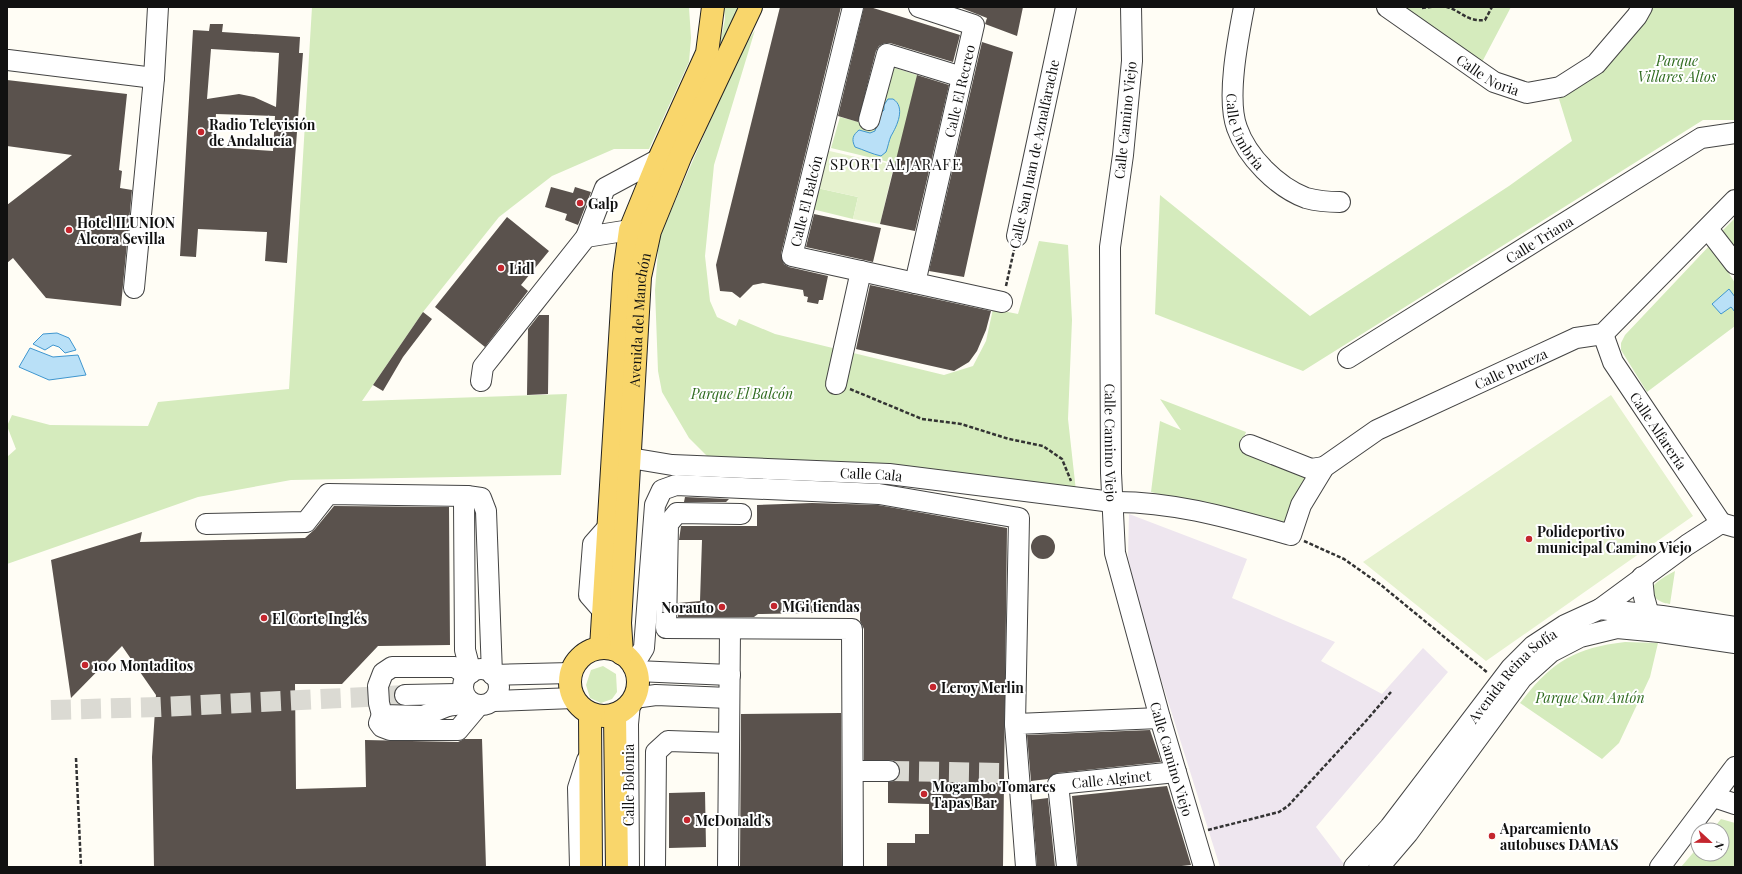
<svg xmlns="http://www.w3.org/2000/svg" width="1742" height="874" font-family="'Playfair Display',serif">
<rect width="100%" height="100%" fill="#fffdf5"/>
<path fill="#eee6ef" d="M1129,514L1247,559L1232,598L1335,642L1321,661L1382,694L1423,648L1448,672L1316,827L1344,864L1341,867H1220L1140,612L1128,557Z"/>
<path fill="#d5ebbd" d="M312,7H689L691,38L689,62L649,149H614L552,176L499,217L423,312L362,401L567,394L561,475L291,480L198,497L7,564V457L16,449L7,426L12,415L50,425L148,426L158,402L289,389Z
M724,7H741L718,54L725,19Z
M1398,7H1511L1481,64Z
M1649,7H1735V120H1703L1303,371L1155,314L1160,195L1310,316L1509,186L1572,141L1559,99L1612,57Z
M755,30L714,165L705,256L710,301L717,317L736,326L739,319L775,334L944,375L973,366L986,341L993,309L1018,314L1039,241L1068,245L1072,320L1068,419L1076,491L709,458L689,438L662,392L658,371L655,290L659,238L739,55Z
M889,66L917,75L897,164L831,148L840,117L874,126Z
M817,188L858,197L853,219L812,209Z
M1735,218V250L1722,231Z
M1711,244L1735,283V326L1647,392L1621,350V343L1625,335Z
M1160,399L1246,432L1240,449L1306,475L1286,526L1151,492L1160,421L1181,430Z
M1675,571L1670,604C1660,604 1644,593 1656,583C1662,578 1669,574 1675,571Z
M1625,642L1658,643L1650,677L1619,743L1602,759L1520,703C1551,663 1573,648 1625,642Z
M603,666L616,674L617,692L612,699L601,703L590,698L586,685L591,670Z
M1721,819L1735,823V867H1681L1698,847V854H1722V830H1712Z"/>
<path fill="#e6f2cf" d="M825,150L865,159L863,174L866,158L894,165L880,224L853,219L858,197L817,188Z
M1611,395L1693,516L1486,661L1363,562Z"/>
<path fill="#b9e0f7" stroke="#3f96cf" d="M888,99H893C906,107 897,126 891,136C889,140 888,147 886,152L881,156C872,154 864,150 855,147C851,139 853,135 859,130L870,133L875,131L879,115L884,110V105Z
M1729,289L1735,297V312L1731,307L1721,314L1712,304Z
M57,333L69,338L76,350L65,353L59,347L53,345L45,350L33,344L43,334Z
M30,348L53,357L78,355L86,375L49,380L19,367Z"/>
<path fill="#5a524d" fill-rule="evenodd" d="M780,7H841L781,254L784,264L789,267L828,276L823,300H819L818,304L807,302L808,297L804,296L803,290L763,283L753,285L740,298L732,292L720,291L716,265Z
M864,7H870L960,35L953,62L890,43H885L879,46L876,51L858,122L838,116Z
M959,7H1023L1017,36L985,24L987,18Z
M210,24H223L222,32L300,37L299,53H303L287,263L265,261L267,232L198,229L196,257L180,256L193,30L209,31ZM211,49L279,53L276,107L254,97L239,94L207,99ZM216,114L275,116L273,151L214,147Z
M982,42L1013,52L964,277L929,271Z
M917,75L949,85L915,231L880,224Z
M7,80L127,94L119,170L122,171L120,188L132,190L121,306L46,298L13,258L7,263V205L72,155L7,146Z
M551,187L573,193L575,187L591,192L578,225L565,220L567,214L545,207Z
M814,214L881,228L873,262L806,247Z
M507,217L549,251L521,285L528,291L485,347L435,307Z
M870,285L991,311L986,330L977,351L969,362L954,371L856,349Z
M423,312L432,319L403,357L383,391L373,385Z
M539,315H549L548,394L527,395L528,329Z
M685,497L729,499L726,502H684Z
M812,503L878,505L1007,528L1003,867H887V843H915V834H929V804L888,803V782L894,781L899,777L900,771L899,766L895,761L889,760H864V629L860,621V612L758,614L754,617H678V603L700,601L702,540H679L681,526H757V505Z
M334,506L449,507L450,645L378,646L342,684H295L296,789L366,787L365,740L458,742L464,739H482L486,867H154L152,757L156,695L122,646L71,698L51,560L142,532L140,542L305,538L315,529Z
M1031 547a12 12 0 1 1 24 0a12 12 0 1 1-24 0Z
M841,713L842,867H740L741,714Z
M1150,730L1161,762L1057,773L1048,779L1031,781L1027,735Z
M1167,786L1191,865L1172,867H1078L1072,796Z
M705,792L706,847L669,848V793Z
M1048,798L1055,867H1037L1032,800Z"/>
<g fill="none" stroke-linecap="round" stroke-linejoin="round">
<path stroke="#dbdad3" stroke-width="20" stroke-dasharray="20 10" stroke-linecap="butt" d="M51,710L159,707L405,695
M889,771L1004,773"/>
<defs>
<g id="minor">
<path d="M853,7L792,256L1002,302"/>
<path id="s1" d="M1131,7L1132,61L1123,155L1110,247L1111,473L1115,553L1160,718L1204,867"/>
<path id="s2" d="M1244,7C1238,38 1226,99 1237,128C1247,157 1277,187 1306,198C1317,201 1329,202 1340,202"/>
<path id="s3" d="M1387,7L1494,82L1527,93L1560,87L1596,64L1637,16L1642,7"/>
<path d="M8,60L154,78"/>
<path d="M869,120L887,54L962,77"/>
<path d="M1708,229L1735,264"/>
<path d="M630,230L586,237L605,188L659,159"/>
<path d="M1017,236L1066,7"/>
<path id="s4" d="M915,283L974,25L919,7"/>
<path d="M134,288L154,78L158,7"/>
<path id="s5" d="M1603,334L1613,362L1721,523"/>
<path id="s6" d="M1348,358L1701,138L1735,133"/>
<path d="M481,381L483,367L586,237"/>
<path d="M836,384L861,271"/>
<path d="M1250,445L1311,469L1324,467"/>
<path id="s7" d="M630,458L672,465L889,474L1112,502C1173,501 1233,519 1291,535L1301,505L1324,467L1377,430L1576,338L1603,334L1735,200"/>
<path d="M741,514L677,513L668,524L666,628L852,629L853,867"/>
<path d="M206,524L306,522L328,494L467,496"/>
<path d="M1642,577L1644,597L1649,615"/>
<path d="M1600,609L1687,545L1721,523L1735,527"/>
<path d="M603,611L589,595L593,544L608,527"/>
<path d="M633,666L644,648L655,505L662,490L676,485L879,494L1019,518L1015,724"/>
<circle cx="481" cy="687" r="18"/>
<path d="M636,671L730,675"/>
<path d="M471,673L465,650L464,502L467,496L481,498L486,511L492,674"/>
<path d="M493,675L571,673"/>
<path d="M405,695L457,694"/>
<path d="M634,698L656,695L729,698"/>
<path d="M493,701L574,698"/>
<path d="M450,705L423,716L382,715L379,703L378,686L383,673L392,667H455L465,674"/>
<path d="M437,707L472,703"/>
<path d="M382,715L379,723L382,727L390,730H458L479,705"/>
<path d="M853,771H889"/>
<path d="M1714,797L1735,804"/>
<path d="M580,867L578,788L587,760"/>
<path d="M629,867L628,724L630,704"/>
<path d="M655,867L656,752L668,741L729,743"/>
<path d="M728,867L730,629"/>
<path d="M1026,867L1015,724L1160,718"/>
<path id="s8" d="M1067,867L1058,784L1176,772"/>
<path id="s9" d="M1354,867L1390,827L1511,668L1533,646L1565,625L1600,609L1662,616L1735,627"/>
<path d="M1379,867L1408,833L1522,678L1551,652L1580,637L1617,628L1660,632L1735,643"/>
<path d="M1660,867L1735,767"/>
</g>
<g id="major">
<path d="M601,648L624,274L630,230L659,159L707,53L713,7"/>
<circle cx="604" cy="682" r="34"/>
<path id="s10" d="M622,654L620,623L640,277L650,231L681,155L751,7"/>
<path d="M590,714L591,867"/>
<path d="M615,715L617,867"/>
</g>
</defs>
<use href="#minor" stroke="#444" stroke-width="22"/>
<use href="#major" stroke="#222" stroke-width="24"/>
<path stroke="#333" stroke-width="2.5" stroke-dasharray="4 2" stroke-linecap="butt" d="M1422,8C1430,7 1439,5 1447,7C1462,11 1466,22 1485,20L1492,7
M1006,286L1014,250
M850,389L922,419L961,424L1009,439L1043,446L1062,459L1071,481
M1304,541L1344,559L1381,585L1488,673
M76,758L81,867
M1208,830L1279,812L1288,806L1365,722L1391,692"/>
<use href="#minor" stroke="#fff" stroke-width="20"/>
<use href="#major" stroke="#f9d66b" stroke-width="22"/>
</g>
<g fill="#c4262e" stroke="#fff" stroke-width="1.5">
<circle cx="201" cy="132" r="4"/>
<circle cx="580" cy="203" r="4"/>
<circle cx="69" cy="230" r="4"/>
<circle cx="501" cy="268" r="4"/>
<circle cx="1529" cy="539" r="4"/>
<circle cx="774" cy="606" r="4"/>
<circle cx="722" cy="607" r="4"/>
<circle cx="264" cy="618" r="4"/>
<circle cx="85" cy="665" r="4"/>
<circle cx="933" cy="687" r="4"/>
<circle cx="924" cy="794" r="4"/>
<circle cx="687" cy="820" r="4"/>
<circle cx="1492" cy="836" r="4"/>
</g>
<g text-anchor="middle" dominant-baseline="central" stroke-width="4" stroke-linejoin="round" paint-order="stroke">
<g font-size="14" font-style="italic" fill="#2f6b1f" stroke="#fff">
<text x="1677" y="60">Parque<tspan x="1677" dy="16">Villares Altos</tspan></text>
<text x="742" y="393">Parque El Balcón</text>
<text x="1590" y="697">Parque San Antón</text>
</g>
<g font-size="14" fill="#111" stroke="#fff">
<text stroke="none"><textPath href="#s3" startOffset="122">Calle Noria</textPath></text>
<text stroke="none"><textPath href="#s4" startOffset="197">Calle El Recreo</textPath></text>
<text transform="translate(1125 120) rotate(-84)">Calle Camino Viejo</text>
<text stroke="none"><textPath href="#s2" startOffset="128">Calle Umbría</textPath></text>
<text transform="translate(1034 154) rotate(-78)">Calle San Juan de Aznalfarache</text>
<text transform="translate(806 201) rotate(-76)">Calle El Balcón</text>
<text stroke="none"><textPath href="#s6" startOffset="225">Calle Triana</textPath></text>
<text stroke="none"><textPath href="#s10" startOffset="335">Avenida del Manchón</textPath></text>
<text stroke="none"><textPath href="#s7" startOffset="955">Calle Pureza</textPath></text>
<text stroke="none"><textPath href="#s5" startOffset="112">Calle Alfarería</textPath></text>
<text stroke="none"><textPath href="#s1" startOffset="437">Calle Camino Viejo</textPath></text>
<text stroke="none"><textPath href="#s7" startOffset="242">Calle Cala</textPath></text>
<text stroke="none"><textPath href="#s9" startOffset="249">Avenida Reina Sofía</textPath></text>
<text stroke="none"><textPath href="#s1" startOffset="761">Calle Camino Viejo</textPath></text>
<text stroke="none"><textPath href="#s8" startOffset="137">Calle Alginet</textPath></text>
<text transform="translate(628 785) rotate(-90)">Calle Bolonia</text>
</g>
<g font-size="14" font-weight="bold" fill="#111" stroke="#fff" text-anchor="start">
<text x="209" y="124">Radio Televisión<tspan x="209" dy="16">de Andalucía</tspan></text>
<text x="588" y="203">Galp</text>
<text x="77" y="222">Hotel ILUNION<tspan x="77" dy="16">Alcora Sevilla</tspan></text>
<text x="509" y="268">Lidl</text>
<text x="1537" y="531">Polideportivo<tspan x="1537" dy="16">municipal Camino Viejo</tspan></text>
<text x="782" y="606">MGi tiendas</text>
<text x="714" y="607" text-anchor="end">Norauto</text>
<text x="272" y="618">El Corte Inglés</text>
<text x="93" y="665">100 Montaditos</text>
<text x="941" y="687">Leroy Merlin</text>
<text x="932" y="786">Mogambo Tomares<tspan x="932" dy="16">Tapas Bar</tspan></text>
<text x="695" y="820">McDonald's</text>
<text x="1500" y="828">Aparcamiento<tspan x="1500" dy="16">autobuses DAMAS</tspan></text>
</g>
<g font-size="15" letter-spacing="1" fill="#111" stroke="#fff">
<text x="896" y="164">SPORT ALJARAFE</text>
</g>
</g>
<rect width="1742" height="874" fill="none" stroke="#111111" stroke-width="16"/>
<g transform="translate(1710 842) rotate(112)"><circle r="19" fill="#ffffff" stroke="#a0a0a0"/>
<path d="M0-3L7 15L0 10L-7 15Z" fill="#c4262e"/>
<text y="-6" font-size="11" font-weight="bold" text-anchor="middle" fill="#111111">N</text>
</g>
</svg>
